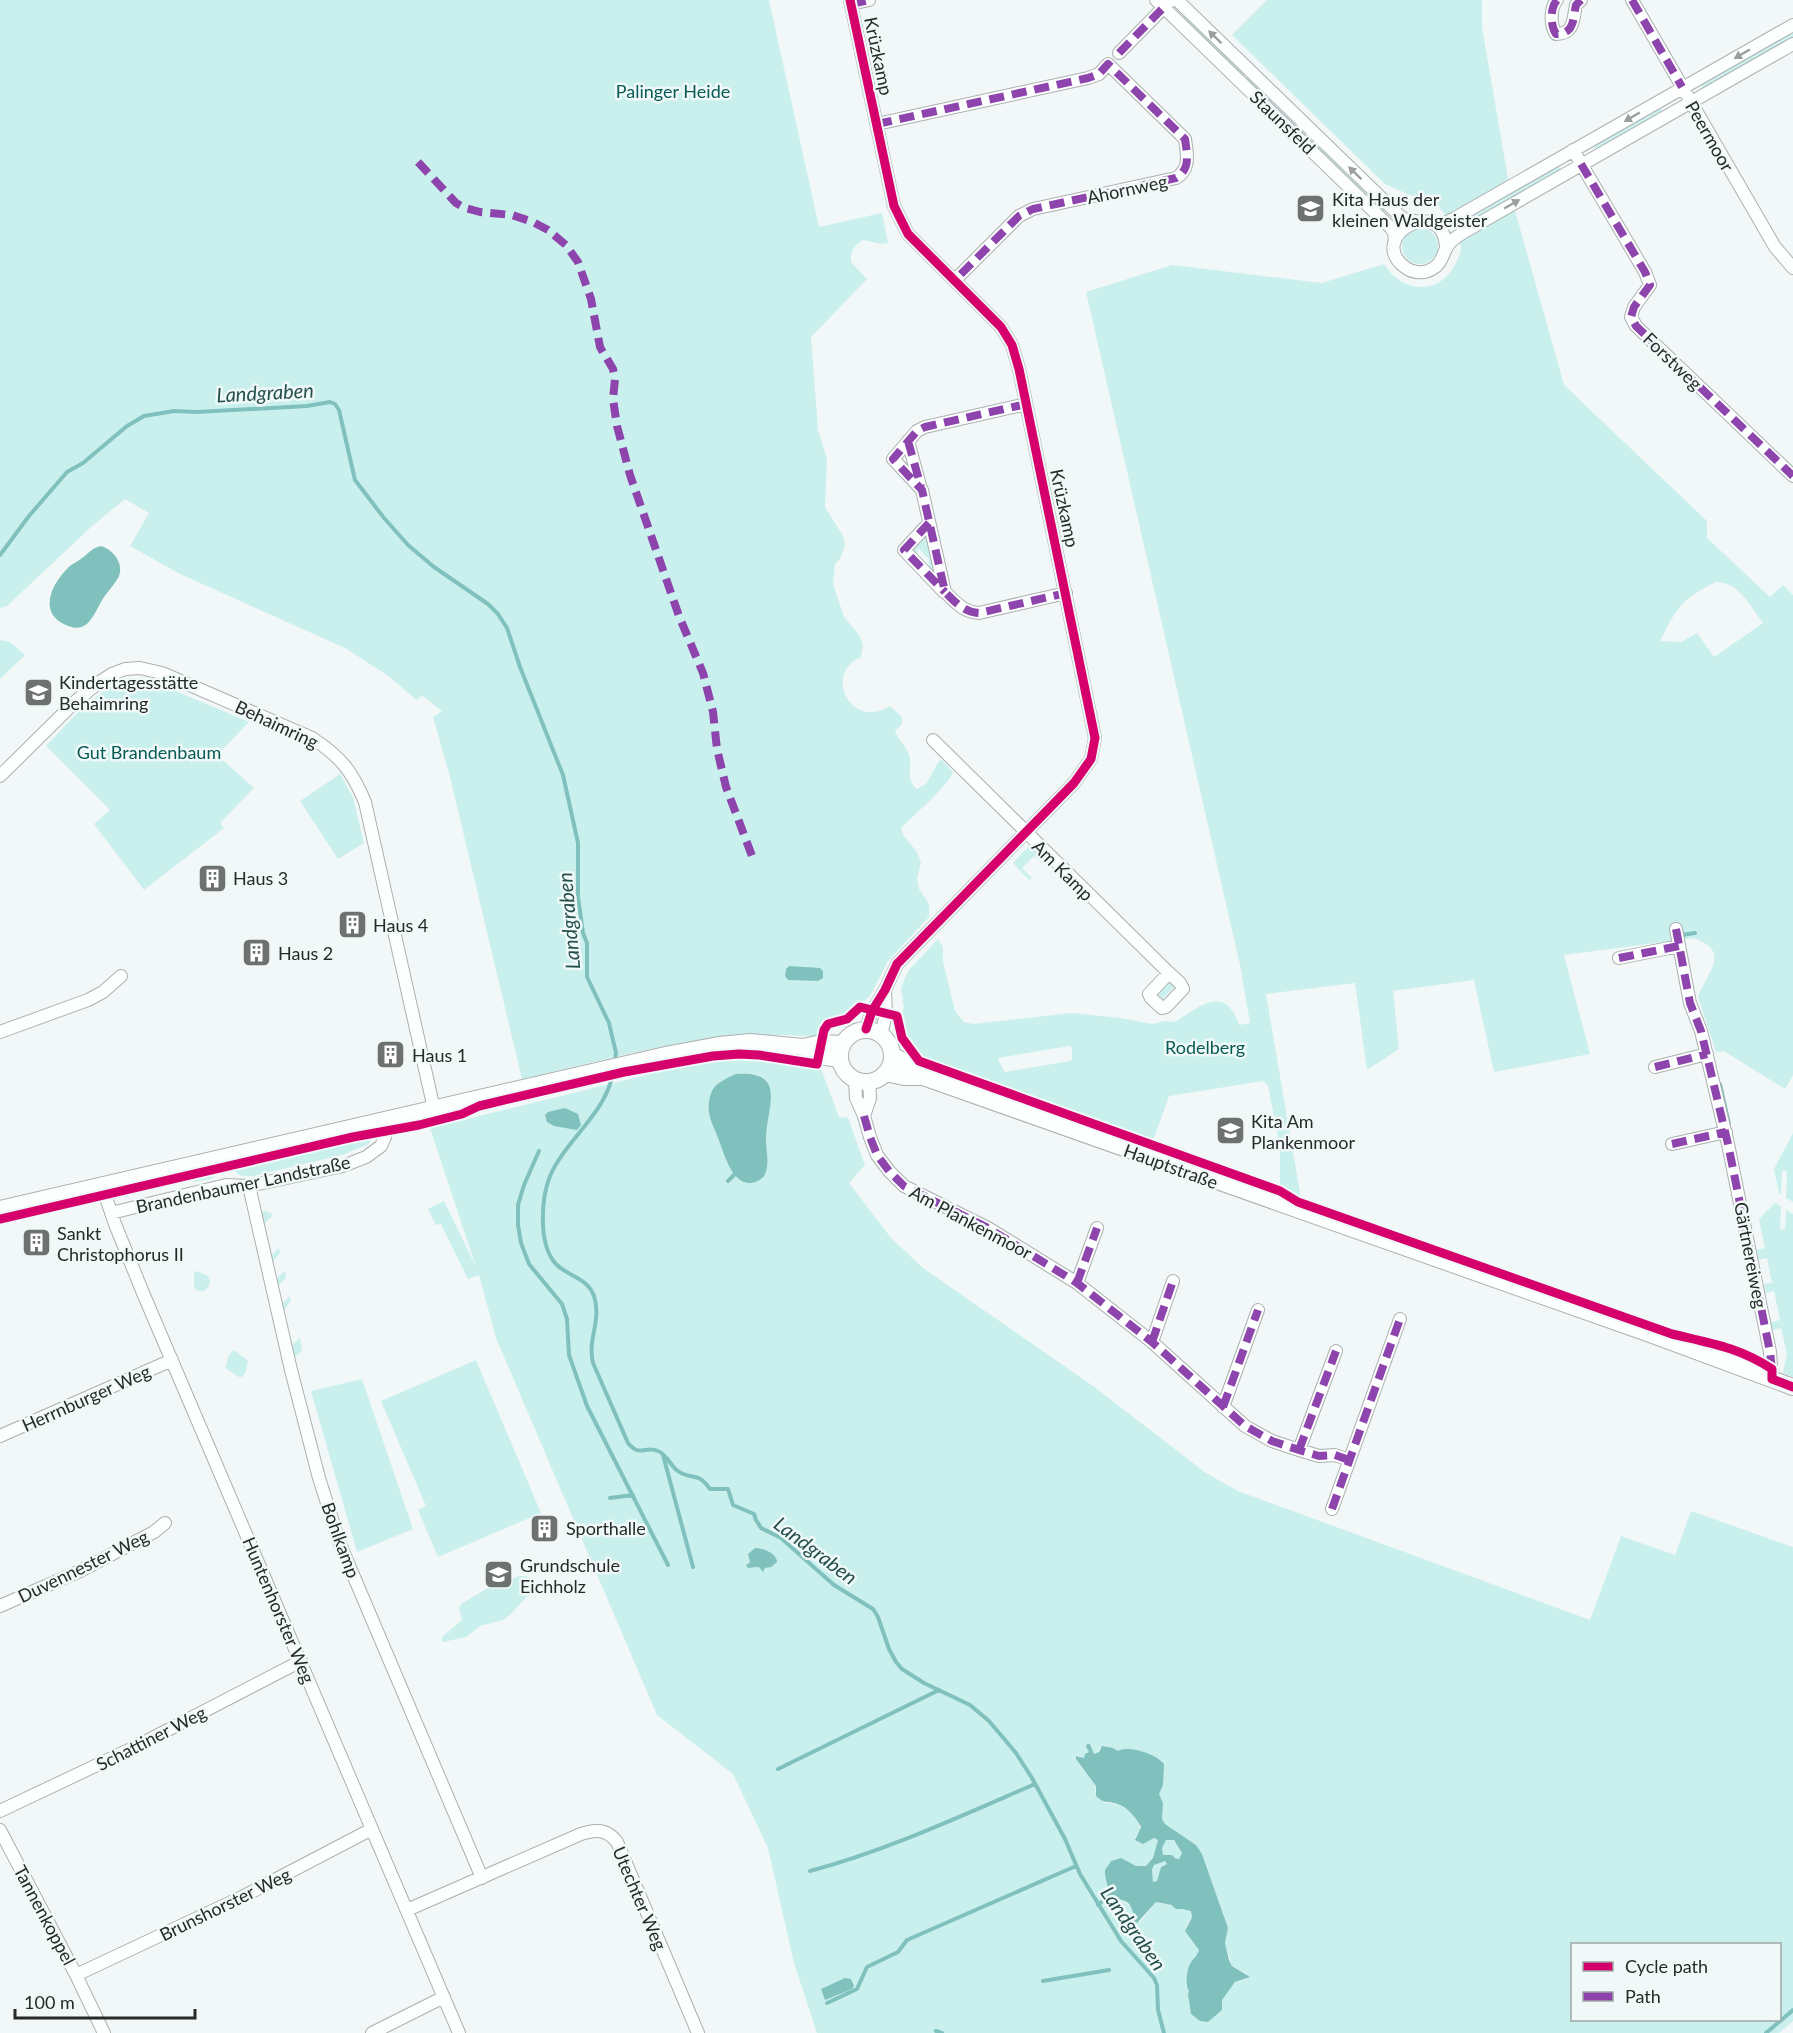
<svg xmlns="http://www.w3.org/2000/svg" width="1793" height="2033" font-family="Lato,sans-serif">
<rect width="100%" height="100%" fill="#f2f7f7"/>
<path fill="#caf0ee" fill-rule="evenodd" d="M0,0H769L819,227L882,213L888,243L881,244L863,240C854,245 850,252 851,262L867,279L811,337L818,430L827,459L825,507L843,536L845,545L840,559L835,564L833,584L844,617L859,635L863,645L861,657C823,673 850,731 890,706L902,717V724L895,731C898,740 904,744 908,752C914,765 904,778 917,789L926,784L939,761L942,760L953,772C950,784 912,817 901,828L903,835L917,852L921,863L917,879L919,889L929,904V917L888,961L870,996L847,1016L825,1024L816,1037C716,1027 618,1057 522,1079L450,777L433,717L442,711L422,695L417,700L387,675L345,648L180,574L130,546L149,513L125,499L91,527L7,606L0,608Z
M1267,0H1482V27L1510,190L1558,164L1561,171L1512,200L1564,385L1707,521V538L1770,597L1783,585L1793,595V1075L1785,1089L1724,1051L1716,1052L1698,997C1707,972 1732,952 1694,938L1564,955L1590,1054L1494,1072L1474,980L1393,991L1399,1049L1367,1070L1355,983L1266,994L1301,1199L1280,1187V1147L1268,1086L1263,1081L1169,1096L1153,1141L948,1070L916,1055L900,1018L904,1008L901,989L904,980L909,970L938,939L943,947V962L955,1011L964,1022L973,1024L1072,1013L1120,1018L1152,1024L1165,1021L1175,1022C1200,1006 1225,983 1239,1025L1250,1023L1240,965L1086,292L1172,265L1322,283L1384,264C1402,293 1438,296 1455,265C1458,260 1461,253 1461,247C1459,231 1444,214 1436,202L1412,196L1385,184L1232,35ZM1716,582C1739,582 1750,606 1763,623L1714,657L1697,633L1681,642L1660,641C1677,608 1681,599 1716,582ZM1069,1046L1072,1048V1059L1070,1061L1005,1072L998,1060L999,1058Z
M1185,16L1247,72L1241,78L1183,19Z
M1793,29V39L1703,89L1700,84Z
M1250,75L1315,137L1308,144L1244,81Z
M1659,107L1663,112L1597,150L1594,148L1593,144Z
M1317,140L1388,207L1381,214L1311,146Z
M1402 246a18 18 0 1 1 36 0a18 18 0 1 1-36 0Z
M926,533L936,572L934,574L928,569L929,559L918,548L917,558L910,551Z
M0,640L10,642L25,655L0,679Z
M130,680L152,681L249,722L217,755L254,788L220,823L224,828L144,890L94,824L110,810L46,746C69,723 97,686 130,680Z
M340,774L353,797L364,843L338,859L300,801Z
M1029,846L1034,847L1045,858L1041,862L1034,856L1022,868L1032,878L1029,880L1013,863Z
M1170,980L1175,986L1162,999L1157,993Z
M741,1059L821,1069L839,1117L848,1118L865,1165L849,1183L891,1238L923,1268L1093,1386L1206,1473L1238,1491L1590,1620L1621,1536L1675,1555L1691,1511L1793,1547V2021L1779,2033H817L794,1963L768,1848L733,1774L657,1715L496,1338L479,1275L468,1279L441,1224L436,1225L428,1209L444,1201L476,1267L430,1128L671,1069L719,1061ZM767,1553H771L767,1567L764,1569L759,1567L753,1568L747,1563ZM1100,1748H1113L1118,1752L1162,1761L1163,1785L1158,1794L1163,1803L1162,1819L1165,1824L1196,1845L1202,1854L1228,1928L1225,1943L1232,1966L1247,1974V1979C1233,1980 1221,1994 1222,2008L1205,2022L1193,2016L1189,1993V1972L1191,1962L1197,1957L1199,1950L1186,1926L1192,1917L1191,1911L1156,1902L1140,1922L1133,1920L1134,1909L1120,1898L1108,1899C1107,1894 1110,1890 1109,1884C1106,1869 1101,1870 1116,1859L1136,1866H1146L1153,1858L1158,1840L1154,1838L1141,1843L1135,1838L1140,1829C1137,1812 1121,1803 1105,1803L1095,1793L1096,1786L1076,1759L1078,1755L1084,1758L1090,1750L1094,1754L1097,1753ZM1572,1944H1780V2020H1572Z
M369,1129L372,1138L369,1144L342,1155L253,1176H241L231,1168L232,1162Z
M1793,1133V1202L1786,1198L1787,1171H1782L1781,1195L1779,1193L1774,1169Z
M210,1168L213,1171L214,1176L211,1179L194,1182L193,1179L128,1193V1197H124L121,1194L122,1187Z
M1775,1203L1781,1206L1780,1229L1785,1230L1786,1210L1793,1214V1377L1783,1373L1787,1354L1781,1328L1769,1331L1767,1323L1780,1320L1774,1291L1766,1293L1764,1284L1772,1283L1767,1258L1758,1260L1756,1250L1765,1248L1759,1219Z
M264,1211L271,1213L272,1216L264,1224L272,1255L279,1248L280,1253L273,1262L276,1279L285,1271L286,1278L278,1286L282,1304L290,1296L291,1301L284,1310L291,1346L300,1338L302,1351L295,1357L293,1356L261,1212Z
M197,1271L208,1276L210,1281L209,1286L204,1291H198L194,1287V1273Z
M234,1350L248,1361L246,1371L242,1377H239L225,1368L229,1355Z
M476,1360L541,1513L438,1557L418,1510L426,1506L381,1401Z
M362,1379L413,1529L357,1552L311,1391Z
M519,1576H526L531,1580V1592L511,1614L503,1620L480,1626L466,1637L443,1642L441,1640L443,1636L462,1620L459,1608L461,1604L486,1589Z
M1171,1839L1177,1844L1182,1853L1179,1859L1169,1855L1163,1856L1161,1853L1163,1843L1166,1840Z
M1165,1860L1167,1864L1161,1867L1157,1881L1153,1882L1152,1870L1154,1865Z"/>
<path fill="#80c1be" fill-rule="evenodd" d="M101,546C114,550 125,565 118,578C114,585 108,591 104,597C94,612 89,636 66,625C38,613 51,585 67,569C71,564 77,562 82,558C89,553 92,548 101,546Z
M789,966L820,968L823,971V978L818,981L788,980L785,976L786,969Z
M736,1074C785,1071 769,1102 766,1135C765,1148 771,1164 764,1176C761,1180 756,1182 752,1183C731,1185 724,1152 718,1138C715,1129 710,1121 709,1112C708,1105 709,1096 713,1089C718,1082 727,1078 736,1074Z
M565,1108L578,1114L581,1125L577,1130L554,1126L547,1122L545,1115L548,1112Z
M755,1548C763,1548 777,1553 777,1562L771,1567L765,1568L763,1572L759,1567L748,1568L746,1565L750,1562L748,1554Z
M1087,1744H1090L1094,1754L1099,1752L1102,1746L1113,1748L1118,1751C1129,1745 1156,1754 1164,1764L1163,1785L1159,1794L1163,1803L1162,1819L1165,1824L1196,1845L1202,1854L1228,1928L1225,1943L1229,1960L1232,1966L1250,1977L1235,1982L1222,2000V2010L1208,2022L1200,2021L1191,2014L1188,1994L1189,1991C1185,1985 1186,1970 1191,1962C1194,1958 1197,1956 1199,1950L1185,1931L1192,1917L1191,1911L1182,1909H1176L1171,1905L1156,1902L1137,1923L1134,1922C1133,1901 1127,1899 1106,1898C1111,1884 1104,1882 1105,1870L1111,1861L1121,1858L1136,1866H1146L1153,1858L1158,1840L1154,1838L1143,1844L1135,1840L1141,1827C1136,1818 1128,1807 1117,1804C1106,1800 1106,1805 1096,1796V1786L1076,1759V1756L1084,1758L1085,1754L1089,1752L1086,1747ZM1166,1840H1174L1182,1853L1179,1859L1175,1858L1172,1855H1163L1162,1848ZM1165,1861L1167,1864L1161,1867L1157,1881L1153,1882L1152,1870L1154,1865Z
M845,1978L851,1979L854,1986L852,1989L825,2000L821,1989Z"/>
<g fill="none" stroke-linecap="round" stroke-linejoin="round">
<path stroke="#80c1be" stroke-width="4" d="M0,555L29,516L67,472L83,463L127,426L144,416L174,411L197,412L307,406L330,402L335,404L339,410L355,480L384,518L408,545L434,567L488,604L498,614L507,628L520,667L563,775L578,843V897L583,933L587,943V977L609,1023L616,1053L615,1061
M1681,935L1695,933
M613,1071C608,1112 566,1139 550,1176C541,1199 538,1245 556,1264C567,1276 588,1278 594,1296C602,1322 587,1338 593,1363L628,1443C640,1458 645,1445 658,1451C668,1455 670,1466 678,1471C691,1481 697,1470 710,1489H728L733,1505L754,1514L756,1520L761,1528L781,1538L834,1585L873,1609L878,1617L889,1649L896,1662L902,1669L924,1683L970,1705L989,1721L1016,1753L1032,1778L1065,1839L1080,1874L1121,1941L1154,1978L1157,1985L1158,2010L1164,2033
M1720,1084L1729,1124
M539,1151L524,1185L518,1205V1225L521,1243L529,1264L562,1304L567,1319L569,1355L587,1406L668,1565
M728,1181L735,1174
M663,1455L693,1567
M610,1498L633,1495
M778,1769L939,1690
M810,1871C888,1850 961,1816 1035,1784
M1098,1905L1106,1898
M1043,1981L1109,1970
M827,2003L857,1989L867,1967L898,1952L907,1940L1076,1866
M936,2031L942,2033
M1766,2033L1793,2010"/>
<defs>
<path id="street" d="M850,0L894,206L908,234L1001,327L1012,345L1019,369L1095,738L1091,759L1074,783L897,964L885,990L872,1011L866,1029
M1156,0L1390,227L1394,232L1395,241
M1177,0L1400,216L1406,220L1416,221
M1557,0C1550,8 1550,25 1556,34C1575,34 1573,18 1576,5L1581,0
M1632,0L1775,247L1793,268
M851,4L869,0
M1119,53L1169,2
M877,124L1088,78L1099,74L1108,64L1185,139C1187,154 1191,169 1176,178L1033,209L1019,216L955,280
M1573,150L1645,272L1650,285L1634,307L1631,317L1636,326L1793,476
M1433,224L1445,223L1455,218L1793,25
M1446,248C1444,192 1363,237 1406,268C1413,273 1424,274 1432,269C1442,264 1442,255 1447,247C1450,240 1458,236 1464,232L1793,44
M1026,404L925,427L917,431L893,459L922,490L945,592C956,603 964,612 979,613L1066,593
M908,441L921,489
M929,523L904,550L944,592
M933,740L1169,973
M0,776L76,701L98,683L112,674L125,669L140,668L162,673L312,738C341,757 352,771 365,802L434,1109
M1676,929L1690,1003L1701,1031L1728,1144L1770,1352L1772,1379
M1619,958L1679,946
M1169,973L1180,983L1183,989L1166,1007L1162,1008L1151,998L1149,994Z
M0,1032L88,1000L103,992L121,976
M881,1035L886,1014L885,990
M1655,1067L1707,1054
M855,1080L856,1098L864,1116L870,1137L877,1155L889,1171L904,1186L988,1228L1077,1283L1152,1342L1245,1426L1272,1441L1299,1450L1319,1456L1335,1455L1349,1460
M864,1116L870,1098L869,1082
M1672,1144L1726,1132
M102,1186L115,1224L143,1293L459,2033
M249,1186L291,1370L319,1478L340,1544L482,1878
M111,1213L226,1185L249,1186L343,1166L366,1157L381,1146L385,1137L382,1121
M1077,1283L1097,1228
M1152,1342L1173,1281
M1223,1407L1258,1310
M0,1436L172,1360
M1299,1450L1336,1351
M1332,1509L1400,1319
M0,1606L80,1571L154,1532L165,1523
M0,1811L135,1747L301,1661
M0,1830L76,1975L104,2033
M407,1910L581,1834C596,1829 607,1829 617,1842L698,2033
M76,1975L242,1897L372,1829
M372,2033L444,1997"/>
<path id="secondary" d="M840 1056a26 26 0 1 1 52 0a26 26 0 1 1-52 0Z
M803,1047L819,1056L839,1059
M892,1055L909,1064L923,1077
M885,1073L904,1077H923L1650,1334L1793,1387
M0,1209L670,1054L719,1045L750,1042L803,1047L821,1043L842,1044"/>
</defs>
<use href="#street" stroke="#acb0b0" stroke-width="14"/>
<use href="#secondary" stroke="#acb0b0" stroke-width="18"/>
<use href="#street" stroke="#fdfefe" stroke-width="12"/>
<use href="#secondary" stroke="#fdfefe" stroke-width="16"/>
<path stroke="#8e44ad" stroke-width="8" stroke-dasharray="15 8" stroke-linecap="butt" d="M1557,0C1550,8 1550,25 1556,34C1575,34 1573,18 1576,5L1581,0
M1632,0L1682,87
M851,4L869,0
M1119,53L1164,7
M877,124L1088,78L1099,74L1108,64L1185,139C1187,154 1191,169 1176,178L1033,209L1019,216L955,280
M418,162L456,203L465,208L480,212L512,215L533,222L548,230L566,245L578,262L591,299L600,347L613,369L615,379L613,399L617,426L630,475L679,616L703,673L713,712L717,749L726,787L752,856
M1581,164L1645,272L1650,285L1634,307L1631,317L1636,326L1793,476
M1026,404L925,427L917,431L893,459L922,490L945,592C956,603 964,612 979,613L1066,593
M908,441L921,487
M929,523L904,550L945,592
M1676,929L1690,1003L1701,1031L1728,1144L1770,1352L1772,1370
M1619,958L1679,946
M1655,1067L1707,1054
M864,1116L870,1137L877,1155L889,1171L904,1186L988,1228L1077,1283L1152,1342L1245,1426L1272,1441L1299,1450L1319,1456L1335,1455L1349,1460
M1672,1144L1726,1132
M1077,1283L1097,1228
M1152,1342L1173,1281
M1223,1407L1258,1310
M1299,1450L1336,1351
M1332,1509L1400,1319"/>
<defs>
<path id="cycleway" d="M850,0L894,206L908,234L1001,327L1012,345L1019,369L1095,738L1091,759L1074,783L897,964L885,990L872,1011L866,1029
M0,1219L353,1137L419,1125L462,1114L479,1106L624,1072L713,1056L739,1054L759,1055L817,1064L824,1030L828,1024L847,1019L860,1007L897,1016L902,1038L919,1061L1280,1191L1298,1202L1672,1334C1710,1343 1738,1347 1772,1369V1379L1793,1387"/>
</defs>
<use href="#cycleway" stroke="#f0f9f8" stroke-width="13"/>
<use href="#cycleway" stroke="#d6006c" stroke-width="9"/>
</g>
<defs><path id="oneway-solid" d="M-6-.8H1V-3.2L6.5 0L1 3.2V.8H-6Z" transform="scale(1.5)"/></defs>
<g fill="#9c9f9e">
<use href="#oneway-solid" transform="translate(1215 37) rotate(-136)"/>
<use href="#oneway-solid" transform="translate(1742 54) rotate(150)"/>
<use href="#oneway-solid" transform="translate(1632 117) rotate(150)"/>
<use href="#oneway-solid" transform="translate(1355 173) rotate(-136)"/>
<use href="#oneway-solid" transform="translate(1512 204) rotate(-30)"/>
</g>
<defs>
<symbol id="school-square" viewBox="-11 -11 22 22"><rect x="-9" y="-9" width="18" height="18" rx="4" fill="#6d7271" stroke="#f0f9f8"/><path d="M0-5L7-2L0 1L-7-2ZM-4 1L0 2.5L4 1V4Q0 6-4 4Z" fill="#fff"/></symbol>
<symbol id="building-square" viewBox="-11 -11 22 22"><rect x="-9" y="-9" width="18" height="18" rx="4" fill="#6d7271" stroke="#f0f9f8"/><path d="M-4-6H4V6H1V3H-1V6H-4ZM-2.5-4.3h1.7v1.8h-1.7ZM.8-4.3h1.7v1.8H.8ZM-2.5-1h1.7V.8h-1.7ZM.8-1h1.7V.8H.8Z" fill="#fff"/></symbol>
</defs>
<g fill-rule="evenodd">
<use href="#school-square" x="1294" y="192" width="33" height="33"/>
<use href="#school-square" x="22" y="676" width="33" height="33"/>
<use href="#building-square" x="196" y="862" width="33" height="33"/>
<use href="#building-square" x="336" y="908" width="33" height="33"/>
<use href="#building-square" x="240" y="936" width="33" height="33"/>
<use href="#building-square" x="374" y="1038" width="33" height="33"/>
<use href="#school-square" x="1214" y="1114" width="33" height="33"/>
<use href="#building-square" x="20" y="1226" width="33" height="33"/>
<use href="#building-square" x="528" y="1512" width="33" height="33"/>
<use href="#school-square" x="482" y="1558" width="33" height="33"/>
</g>
<g text-anchor="middle" dominant-baseline="central" stroke-width="5" stroke-linejoin="round" paint-order="stroke">
<g font-size="18" fill="#262a29" stroke="#f0f9f8">
<text transform="translate(879 56) rotate(78)">Krüzkamp</text>
<text transform="translate(1283 122) rotate(44)">Staunsfeld</text>
<text transform="translate(1710 136) rotate(60)">Peermoor</text>
<text transform="translate(1127 189) rotate(-12)">Ahornweg</text>
<text transform="translate(1673 361) rotate(44)">Forstweg</text>
<text transform="translate(1065 508) rotate(78)">Krüzkamp</text>
<text transform="translate(277 724) rotate(25)">Behaimring</text>
<text transform="translate(1063 870) rotate(45)">Am Kamp</text>
<text transform="translate(1171 1166) rotate(20)">Hauptstraße</text>
<text transform="translate(243 1184) rotate(-12)">Brandenbaumer Landstraße</text>
<text transform="translate(971 1222) rotate(28)">Am Plankenmoor</text>
<text transform="translate(1751 1255) rotate(79)">Gärtnereiweg</text>
<text transform="translate(86 1398) rotate(-24)">Herrnburger Weg</text>
<text transform="translate(341 1540) rotate(70)">Bohlkamp</text>
<text transform="translate(83 1566) rotate(-26)">Duvennester Weg</text>
<text transform="translate(279 1610) rotate(67)">Huntenhorster Weg</text>
<text transform="translate(151 1738) rotate(-27)">Schattiner Weg</text>
<text transform="translate(640 1898) rotate(67)">Utechter Weg</text>
<text transform="translate(225 1904) rotate(-26)">Brunshorster Weg</text>
<text transform="translate(45 1915) rotate(62)">Tannenkoppel</text>
</g>
<g font-size="18" fill="#085a56" stroke="#f0f9f8">
<text x="673" y="91">Palinger Heide</text>
<text x="149" y="752">Gut Brandenbaum</text>
<text x="1205" y="1047">Rodelberg</text>
</g>
<g font-size="18" fill="#262a29" stroke="#f0f9f8" text-anchor="start">
<text x="1332" y="199">Kita Haus der<tspan x="1332" dy="21">kleinen Waldgeister</tspan></text>
<text x="59" y="682">Kindertagesstätte<tspan x="59" dy="21">Behaimring</tspan></text>
<text x="233" y="878">Haus 3</text>
<text x="373" y="925">Haus 4</text>
<text x="278" y="953">Haus 2</text>
<text x="412" y="1055">Haus 1</text>
<text x="1251" y="1121">Kita Am<tspan x="1251" dy="21">Plankenmoor</tspan></text>
<text x="57" y="1233">Sankt<tspan x="57" dy="21">Christophorus II</tspan></text>
<text x="566" y="1528">Sporthalle</text>
<text x="520" y="1565">Grundschule<tspan x="520" dy="21">Eichholz</tspan></text>
</g>
<g font-size="20" font-style="italic" fill="#254f4d" stroke="#f0f9f8">
<text transform="translate(265 392) rotate(-3)">Landgraben</text>
<text transform="translate(568 921) rotate(-95)">Landgraben</text>
<text transform="translate(816 1550) rotate(37)">Landgraben</text>
<text transform="translate(1134 1928) rotate(55)">Landgraben</text>
</g>
</g>
<rect x="1571" y="1943" width="210" height="78" fill="#f0f9f8" stroke="#9fa6a5" stroke-width="1.5"/>
<rect x="1583" y="1962" width="30" height="9" fill="#d6006c" stroke="#9fa6a5" stroke-width="1.5"/>
<text x="1625" y="1973" font-size="18" fill="#262a29">Cycle path</text>
<rect x="1583" y="1992" width="30" height="9" fill="#8e44ad" stroke="#9fa6a5" stroke-width="1.5"/>
<text x="1625" y="2003" font-size="18" fill="#262a29">Path</text>
<path d="M15 2009v9h180v-9" fill="none" stroke="#262a29" stroke-width="3"/>
<text x="24" y="2009" font-size="18" fill="#262a29" stroke="#f0f9f8" stroke-width="4.5" paint-order="stroke">100 m</text>
</svg>
